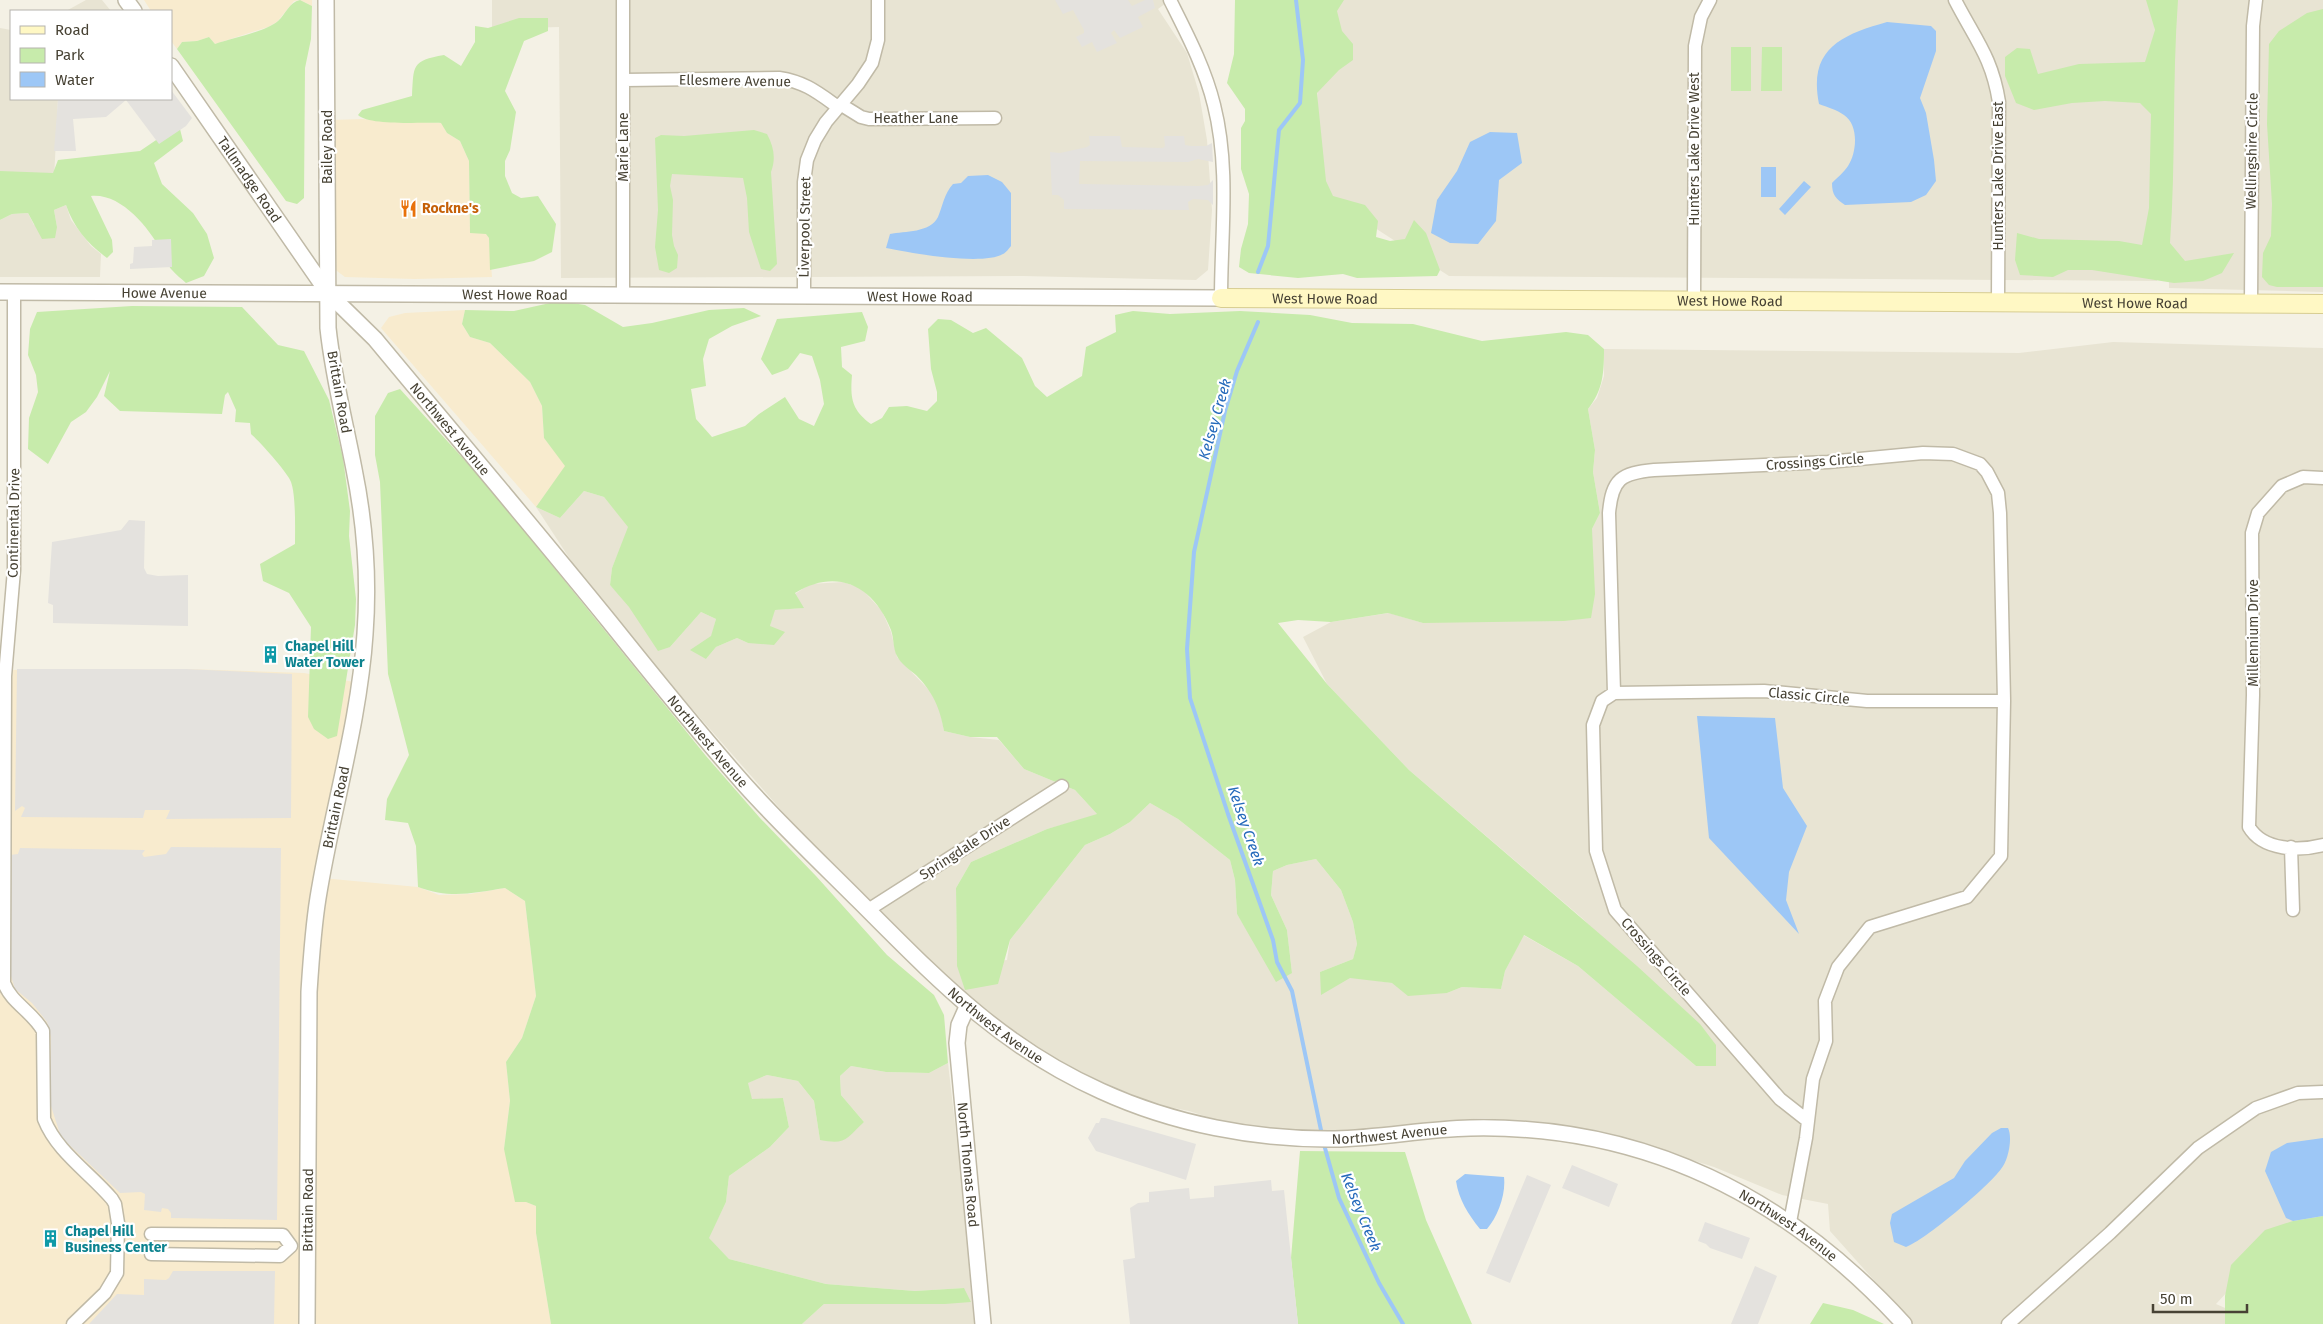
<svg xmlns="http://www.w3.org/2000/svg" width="2323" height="1324" font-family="'Fira Sans',sans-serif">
<rect width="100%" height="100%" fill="#f4f1e5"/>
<path fill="#e8e4d3" d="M86,0H102L111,11H66Z
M492,0H1170L1158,9L1187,53L1199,93L1207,140L1212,210L1208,270L1196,280L1023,276L561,278L559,27L492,29Z
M1328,0H2153L2160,114L2157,281L1449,276L1315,189L1319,25Z
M2167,0H2323V292L2169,288Z
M0,28L11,30V99H58L54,179L0,176Z
M66,205L71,220L91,246L101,254L100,277H0V220L12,214L28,213L34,225L57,227L54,210Z
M2113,342L2323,348V1216L2293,1221L2216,1304L2262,1324H1913L1830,1231L1828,1204L1782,1195L1714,1167L1642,1144L1558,1126L1484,1118L1358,1130H1275L1233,1125L1189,1111L1154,1104L1082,1073L1015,1036L965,995L819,853L687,703L581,576L536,507L560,518L584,491L604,497L629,527L612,568L610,585L670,647L701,612L716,619L706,659L716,647L737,638L748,643L770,626L774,610L803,608L795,594L810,584L843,582L861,588L882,611L891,632L897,657L930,691L940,709L944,731L970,737L999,740L1024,769L1075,790L1098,815L1047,829L971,862L956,888L957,966L1007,960L1010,940L1085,845L1110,834L1130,822L1150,803L1178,819L1230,860L1235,880L1237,914L1263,956L1292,973L1287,930L1271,895L1273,871L1287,865L1316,859L1341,890L1353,922L1357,944L1353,959L1320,972L1392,983L1447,993L1462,987L1501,989L1505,971L1523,935L1578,966L1696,1066H1716L1698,1036L1582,918L1409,770L1327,684L1303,637L1331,622L1389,613L1423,623L1592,555V529L1600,513L1593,472L1595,450L1588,409L1597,398L1604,376V349L2019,353Z
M948,1063L978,1324H802L824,1304H945L964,1288L915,1291L826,1284L729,1259L708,1238L726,1202L729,1176L770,1147L789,1127L783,1098L752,1100L747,1083L767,1075L798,1081L814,1101L820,1140L864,1122L841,1095L840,1076L851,1066L886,1072L929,1073Z"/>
<path fill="#f8ebce" d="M144,0H312V6L300,0L294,1L277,22L268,27L215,44L209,37L197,41L182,42L177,49L171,41V11H151Z
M362,119L442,123L447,133L460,141L469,161L470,232L486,233L489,238L492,277L415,279L345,277L333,268L332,120Z
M465,310L462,324L470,337L490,343L530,382L542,406L544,438L566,466L536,507L381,328L389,317L405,313Z
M186,669L304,673L360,683L322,878L418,887L439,895L470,894L505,888L525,901L536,996L522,1038L506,1062L510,1101L504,1149L526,1202L536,1206V1233L551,1324H0V670Z"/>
<path fill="#c7ebab" d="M300,0L312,6L311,39L305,68L304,198L297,204L286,201L177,49L182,42L197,41L209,37L215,44C232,38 265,32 278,21C286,14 289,2 300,0Z
M1235,0H1344L1337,11L1342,31L1353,44V60L1339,70L1317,93L1326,181L1333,196L1365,205L1378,221L1376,237L1390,241L1405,239L1414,220L1426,233L1440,270L1437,276L1357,278L1343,274L1298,278L1249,273L1239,267L1241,249L1248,224L1249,194L1241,169V128L1245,121V109L1227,83L1234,54Z
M2146,0H2178C2172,81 2176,162 2170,243L2185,261L2234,253L2222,273L2203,281L2174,283L2092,270H2068L2053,277L2020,275L2015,260L2017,233L2039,239L2119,241L2142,245L2149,208L2151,114L2140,103L2105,101L2072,103L2034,110L2016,103L2005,76V57L2017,48L2030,49L2038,74L2079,64L2145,62L2155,30Z
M2323,9V287H2277L2269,285L2262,277L2263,253L2271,236L2272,204L2267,124L2269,44L2279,31L2307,13Z
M519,18H548V31L524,41L505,91L516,112L510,150L505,161V176L512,193L521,198L538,196L556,224L552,252L534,261L490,270L489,238L486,234L470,233L469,161L460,141L447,133L441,123C424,122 369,126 358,115L362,110L412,96C414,65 411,61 444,55L461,66L475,42V26L488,28Z
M1731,47H1751V91H1731Z
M1762,47H1782V91H1761Z
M180,129L183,141L154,163L162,184L193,213L207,234L214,258L204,276L186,283C182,279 176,275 172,270C167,265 165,256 161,250C148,227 121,193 91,196L112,240L113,252L107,258C88,244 74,228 66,205L54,210L57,227L55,238L42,239L28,213L12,214L0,220V171L53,173L58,160L140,151L165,134Z
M754,130L767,134C774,147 776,159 771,172L777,264L770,271L761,269L749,232L747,198L743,178L672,174L670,186L673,200L672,235L674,246L678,255L677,268L669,273L659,270L655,247L658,210L655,138L661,135L684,136Z
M559,301L585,305L623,327L652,323L709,310L744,308L761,316L732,326L709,339L703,359L706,386L691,389L696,419L712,437L745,426L759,414L785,397L799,419L814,426L824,404L820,380L812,356L800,353L788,369L772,375L761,359L777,319L862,312L868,327L865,341L841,347L842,367L852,375C850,399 852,410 871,424L882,418L889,407L907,406L927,411L937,401V392L931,369L928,329L938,319L951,320L973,333L986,328L1022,358L1035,386L1047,397L1082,376L1086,347L1116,332L1115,315L1133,311L1170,314L1240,311L1310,315L1352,323L1413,324L1482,341L1566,332L1588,335L1604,349C1604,373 1603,390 1588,409L1595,450L1593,472L1600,513L1592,529L1595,594L1591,618L1564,621L1423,623L1388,613L1331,622L1298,620L1278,623L1327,684L1409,770L1637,966L1700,1024L1716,1045V1066H1696L1578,966L1524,935L1505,971L1501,989L1462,987L1447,993L1408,996L1392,983L1350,978L1321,995L1320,972L1353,959L1357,944L1353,922L1341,890L1316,859L1287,865L1273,871L1271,895L1287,930L1292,973L1276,982L1237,914L1235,880L1230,860L1178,819L1150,803L1130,822L1110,834L1085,845L1010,940L998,984L965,990L957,966L956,888L971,862L1047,829L1097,814L1075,790L1024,769L997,737H970L944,731C940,708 933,692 916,675C910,670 900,663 897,656C893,649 894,638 891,630C874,586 837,567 795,593L804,608L775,610L770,626L785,632L774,645L748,643L737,638L716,647L706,659L690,650L711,636L716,619L701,612L670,647L658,651L629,607L610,585L612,568L628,527L604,497L584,491L560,518L536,507L565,466L544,438L542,406L530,382L490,343L470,337L462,324L465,310L514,311Z
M132,306L242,307L278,345L304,351L329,400L343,458L350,511L349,536L356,599L355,625L337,736L328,739L314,729L308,717L311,627L289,593L263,581L260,564L295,544C295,528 296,496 291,482C288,473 259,441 251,434L250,423L235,422L236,410L228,392L225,395L222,414L120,411L104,396L110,371L97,397L86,412L71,422L48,464L28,449L29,418L38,392L36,375L28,355L30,329L37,312Z
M400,389L489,487L706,756L760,818L816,876L887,955L934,995L944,1015L948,1063L929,1073L886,1072L851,1066L840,1076L841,1095L864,1122C846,1139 846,1145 820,1140L814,1101L798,1081L767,1075L748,1083L752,1099L783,1098L789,1127L770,1147L729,1176L726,1202L709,1238L729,1259L826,1284L915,1291L964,1288L971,1302L945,1304H824L802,1324H551L536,1233V1206L526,1202H515L504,1149L510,1101L506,1062L522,1038L536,996L525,901L505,888C472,893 451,899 418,887L416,846L408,823L385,820L387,799L409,755L388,674L380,482L375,455V416L388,393Z
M1300,1151L1405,1152L1426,1220L1472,1324H1298L1291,1258Z
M2323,1216V1324H2225V1296L2231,1265L2265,1230L2293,1221Z
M1823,1303L1853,1310L1884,1324H1810Z"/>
<path fill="#e4e2de" d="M1055,0H1128L1132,6L1145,0H1153L1155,8L1138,17L1143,27L1120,38L1114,30L1111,33L1117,43L1097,52L1092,42L1082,47L1076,37L1084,33V30L1073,10L1063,14Z
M171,90L192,118L186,126L159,144L126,100L106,117L73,119L76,151H54L58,99H171Z
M1089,136H1120L1122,147L1163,148L1165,146L1164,136H1184L1185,145L1191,146H1206L1212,143L1213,162L1198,159L1188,162L1080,161L1079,184L1199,186L1208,185L1213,180V205L1208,200L1193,199L1188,202L1189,210L1064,209V200L1058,195H1052L1050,152L1060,153L1087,147L1090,145Z
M171,239L172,267L130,269V264L133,263L134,247L152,246V240Z
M129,520L145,521L144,568L147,574L158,576L188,575V626L53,623V605L48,603L52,542L121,530Z
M17,669H186L292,674L291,818L166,819L170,810H145L143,818L21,817L25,808L22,806L15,811Z
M171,847L281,848L277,1220L171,1218V1213L168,1209L162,1208L161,1212L144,1210L145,1194L141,1192L120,1193L61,1137L51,1106V1037L47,1022L32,1003L15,989L10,973V855L18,854L20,848L145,850L142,854L144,857L166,854Z
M1101,1118H1105L1196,1144L1186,1180L1096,1151L1088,1138L1096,1123H1099Z
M1572,1165L1618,1184L1609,1207L1562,1188Z
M1527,1175L1551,1185L1510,1283L1486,1273Z
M1271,1180L1272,1191L1284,1190L1298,1324H1130L1123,1260L1135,1258L1130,1208L1138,1203L1149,1202V1192L1189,1188L1190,1199L1214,1197V1186Z
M1705,1222L1750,1238L1742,1259L1710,1248L1706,1244L1698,1241Z
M1755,1266L1777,1276L1758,1324H1731Z
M173,1271H275L274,1324H89L117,1294L144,1295V1279L166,1280L169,1278Z"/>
<path fill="#9dc7f6" d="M1887,22L1931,26L1936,31V51L1920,98L1926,113L1934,160L1936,181L1926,195L1911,202L1845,205C1836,199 1832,195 1832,183C1837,178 1844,172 1848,166C1857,152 1859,125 1844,115C1837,110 1827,107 1819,104C1808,49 1841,35 1887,22Z
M1490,132L1517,133L1522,163L1499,180L1496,221L1478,244L1450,243L1431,233L1437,200L1457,171L1470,142Z
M1761,167H1776V197H1761Z
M988,175L1002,182L1011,193V246C1009,248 1006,253 1003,254C982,266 911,253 886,248L890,234C905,231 930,233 938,217C943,205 944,194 953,184L961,183L968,176Z
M1804,181L1811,187L1785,215L1779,209Z
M1697,716L1775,718L1783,788L1807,826L1789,872L1786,900L1799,934L1709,838Z
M2001,1128H2008C2013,1138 2008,1161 2001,1169C1989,1186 1924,1241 1906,1247L1894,1242L1890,1223L1892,1214L1954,1178L1965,1161L1992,1133Z
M2323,1138V1216L2293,1221L2286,1218L2265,1171L2271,1152L2287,1143Z
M1465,1174L1504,1177C1506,1194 1498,1216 1487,1229H1480C1468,1214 1459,1200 1456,1181Z"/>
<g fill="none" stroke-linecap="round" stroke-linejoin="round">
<path stroke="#9dc7f6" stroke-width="4" d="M1258,272L1268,246L1279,130L1300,103L1303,60L1296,0
M1258,322L1237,371L1225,411L1194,552L1187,649L1190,698L1228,814L1273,940L1277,962L1292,991L1322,1135
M1323,1141L1339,1198L1379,1283L1403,1324"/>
<defs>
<path id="minor" d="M1170,0C1187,34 1205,68 1214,105C1230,168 1221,234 1221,298
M1955,0C1975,39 1992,57 1999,102L1998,301
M624,80L779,78C805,82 817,92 838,107
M840,104L861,117L869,119L995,118
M14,292V570L5,676L4,983C11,1003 33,1012 43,1031L44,1119C57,1152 89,1172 112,1199L115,1204L118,1223L117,1273L105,1293L73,1324
M623,295V0
M804,295V182L807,160L815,140L826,122L858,84L872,63L878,40V0
M1694,301L1695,46L1701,17L1710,0
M2251,303L2253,26L2256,0
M2323,478L2303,477L2282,486L2258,513L2252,533L2253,695L2249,827C2263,851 2300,851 2323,845
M1614,693L1609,513C1612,479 1621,473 1654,470L1828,462L1923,453L1953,454L1980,464L1987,472L1998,493L2000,513L2004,701L2001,856L1967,897L1870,927L1838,967L1825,1001L1826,1041L1813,1079L1806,1138L1790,1222
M1614,693L1602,701L1593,725L1596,851L1615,910L1780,1099L1808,1121
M1614,693L1764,691L1867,701H2004
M2291,847L2293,910
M868,910L1062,786
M151,1234L283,1235L291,1246L280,1256L151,1254
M2008,1324L2110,1233L2198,1148L2256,1108L2298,1093L2323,1092"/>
<g id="tertiary">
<path d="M126,0L134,11"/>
<path id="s1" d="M171,66L328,293L375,339C453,433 532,526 609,621C653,676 698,732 745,785C781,825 821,863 860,902C936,978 1000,1046 1101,1091C1173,1124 1256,1140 1335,1139C1381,1138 1425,1129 1470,1128C1644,1124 1788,1197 1904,1324"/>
<path id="s2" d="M0,292L1221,298"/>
<path id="s3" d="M967,1007L959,1025L957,1043L983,1324"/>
<path id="s4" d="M307,1324L309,992C311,961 313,929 318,898C332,810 359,724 365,634C369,580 365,523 354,469C345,422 333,376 328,328L326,0"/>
</g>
<g id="secondary">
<path id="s5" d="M1221,298L2323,304"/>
</g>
</defs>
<use href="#minor" stroke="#c0baa7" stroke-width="15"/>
<use href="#tertiary" stroke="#c0baa7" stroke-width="18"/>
<use href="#secondary" stroke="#d7cd91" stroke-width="20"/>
<use href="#minor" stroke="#fff" stroke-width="12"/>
<use href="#tertiary" stroke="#fff" stroke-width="15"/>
<use href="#secondary" stroke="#fff8c4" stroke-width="18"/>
</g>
<defs>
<symbol id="restaurant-bare" viewBox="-9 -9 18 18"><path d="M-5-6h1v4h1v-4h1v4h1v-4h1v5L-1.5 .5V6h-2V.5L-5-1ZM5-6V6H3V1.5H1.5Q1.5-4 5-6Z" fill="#e8710a" stroke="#fff" stroke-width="2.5" paint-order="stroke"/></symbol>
<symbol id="building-bare" viewBox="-9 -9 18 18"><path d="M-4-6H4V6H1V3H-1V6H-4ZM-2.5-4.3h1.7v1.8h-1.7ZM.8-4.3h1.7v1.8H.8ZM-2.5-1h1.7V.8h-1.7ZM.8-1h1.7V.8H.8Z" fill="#0f9aa8" stroke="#fff" stroke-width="2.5" paint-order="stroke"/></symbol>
</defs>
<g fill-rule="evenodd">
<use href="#restaurant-bare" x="396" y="196" width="25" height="25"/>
<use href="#building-bare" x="258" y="642" width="25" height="25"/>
<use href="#building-bare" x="38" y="1226" width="25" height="25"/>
</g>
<g text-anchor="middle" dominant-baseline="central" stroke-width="4.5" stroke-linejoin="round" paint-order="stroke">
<g font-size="14" fill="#474234" stroke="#fff">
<text transform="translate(735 81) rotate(1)">Ellesmere Avenue</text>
<text x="916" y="118">Heather Lane</text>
<text transform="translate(327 147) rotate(-90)">Bailey Road</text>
<text transform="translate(623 147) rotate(-90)">Marie Lane</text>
<text transform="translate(1694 149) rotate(-90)">Hunters Lake Drive West</text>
<text transform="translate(2252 151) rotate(-89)">Wellingshire Circle</text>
<text transform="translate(1998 176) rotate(-90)">Hunters Lake Drive East</text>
<text stroke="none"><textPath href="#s1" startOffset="138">Tallmadge Road</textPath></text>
<text transform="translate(805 227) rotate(-89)">Liverpool Street</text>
<text stroke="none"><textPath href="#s2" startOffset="164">Howe Avenue</textPath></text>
<text stroke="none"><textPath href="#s2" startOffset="515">West Howe Road</textPath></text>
<text stroke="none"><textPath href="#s2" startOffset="920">West Howe Road</textPath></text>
<text stroke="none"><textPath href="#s5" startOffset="104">West Howe Road</textPath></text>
<text stroke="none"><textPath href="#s5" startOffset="509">West Howe Road</textPath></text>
<text stroke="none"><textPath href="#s5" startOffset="914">West Howe Road</textPath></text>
<text transform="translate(339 392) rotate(80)">Brittain Road</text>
<text stroke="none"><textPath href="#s1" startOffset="459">Northwest Avenue</textPath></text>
<text transform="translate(1815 462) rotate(-4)">Crossings Circle</text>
<text transform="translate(14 523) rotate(-89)">Continental Drive</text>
<text transform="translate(2253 633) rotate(-90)">Millennium Drive</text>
<text transform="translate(1809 696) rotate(5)">Classic Circle</text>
<text stroke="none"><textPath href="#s1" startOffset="864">Northwest Avenue</textPath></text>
<text stroke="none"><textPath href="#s4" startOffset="519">Brittain Road</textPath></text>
<text transform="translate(965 848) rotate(-33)">Springdale Drive</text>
<text transform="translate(1656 957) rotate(49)">Crossings Circle</text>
<text stroke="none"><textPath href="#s1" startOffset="1269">Northwest Avenue</textPath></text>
<text stroke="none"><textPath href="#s1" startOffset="1689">Northwest Avenue</textPath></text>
<text stroke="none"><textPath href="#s3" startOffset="160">North Thomas Road</textPath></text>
<text stroke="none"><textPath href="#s4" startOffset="114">Brittain Road</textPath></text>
<text stroke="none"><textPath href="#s1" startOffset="2109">Northwest Avenue</textPath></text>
</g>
<g font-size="14" font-weight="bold" fill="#c56008" stroke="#fff" text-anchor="start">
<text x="422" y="208">Rockne's</text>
</g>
<g font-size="14" font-weight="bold" fill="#0d838f" stroke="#fff" text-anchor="start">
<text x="285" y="646">Chapel Hill<tspan x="285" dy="16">Water Tower</tspan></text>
<text x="65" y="1231">Chapel Hill<tspan x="65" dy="16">Business Center</tspan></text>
</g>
<g font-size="15" font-style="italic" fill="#256abb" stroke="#fff">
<text transform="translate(1215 419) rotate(-74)">Kelsey Creek</text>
<text transform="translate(1246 826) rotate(71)">Kelsey Creek</text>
<text transform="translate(1361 1212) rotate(68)">Kelsey Creek</text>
</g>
</g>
<rect x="10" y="10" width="162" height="90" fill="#ffffff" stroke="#b5b3ae"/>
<rect x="20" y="26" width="25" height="8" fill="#fff8c4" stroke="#b5b3ae"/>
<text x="55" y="35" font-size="15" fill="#474234">Road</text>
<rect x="20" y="48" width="25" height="15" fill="#c7ebab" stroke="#b5b3ae"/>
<text x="55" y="60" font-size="15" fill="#474234">Park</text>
<rect x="20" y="72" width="25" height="15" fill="#9dc7f6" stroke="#b5b3ae"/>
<text x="55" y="85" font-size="15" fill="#474234">Water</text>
<path d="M2153 1304v8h94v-8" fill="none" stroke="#474234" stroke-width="2.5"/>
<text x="2160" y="1304" font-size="15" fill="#474234" stroke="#ffffff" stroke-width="4" paint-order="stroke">50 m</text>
</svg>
